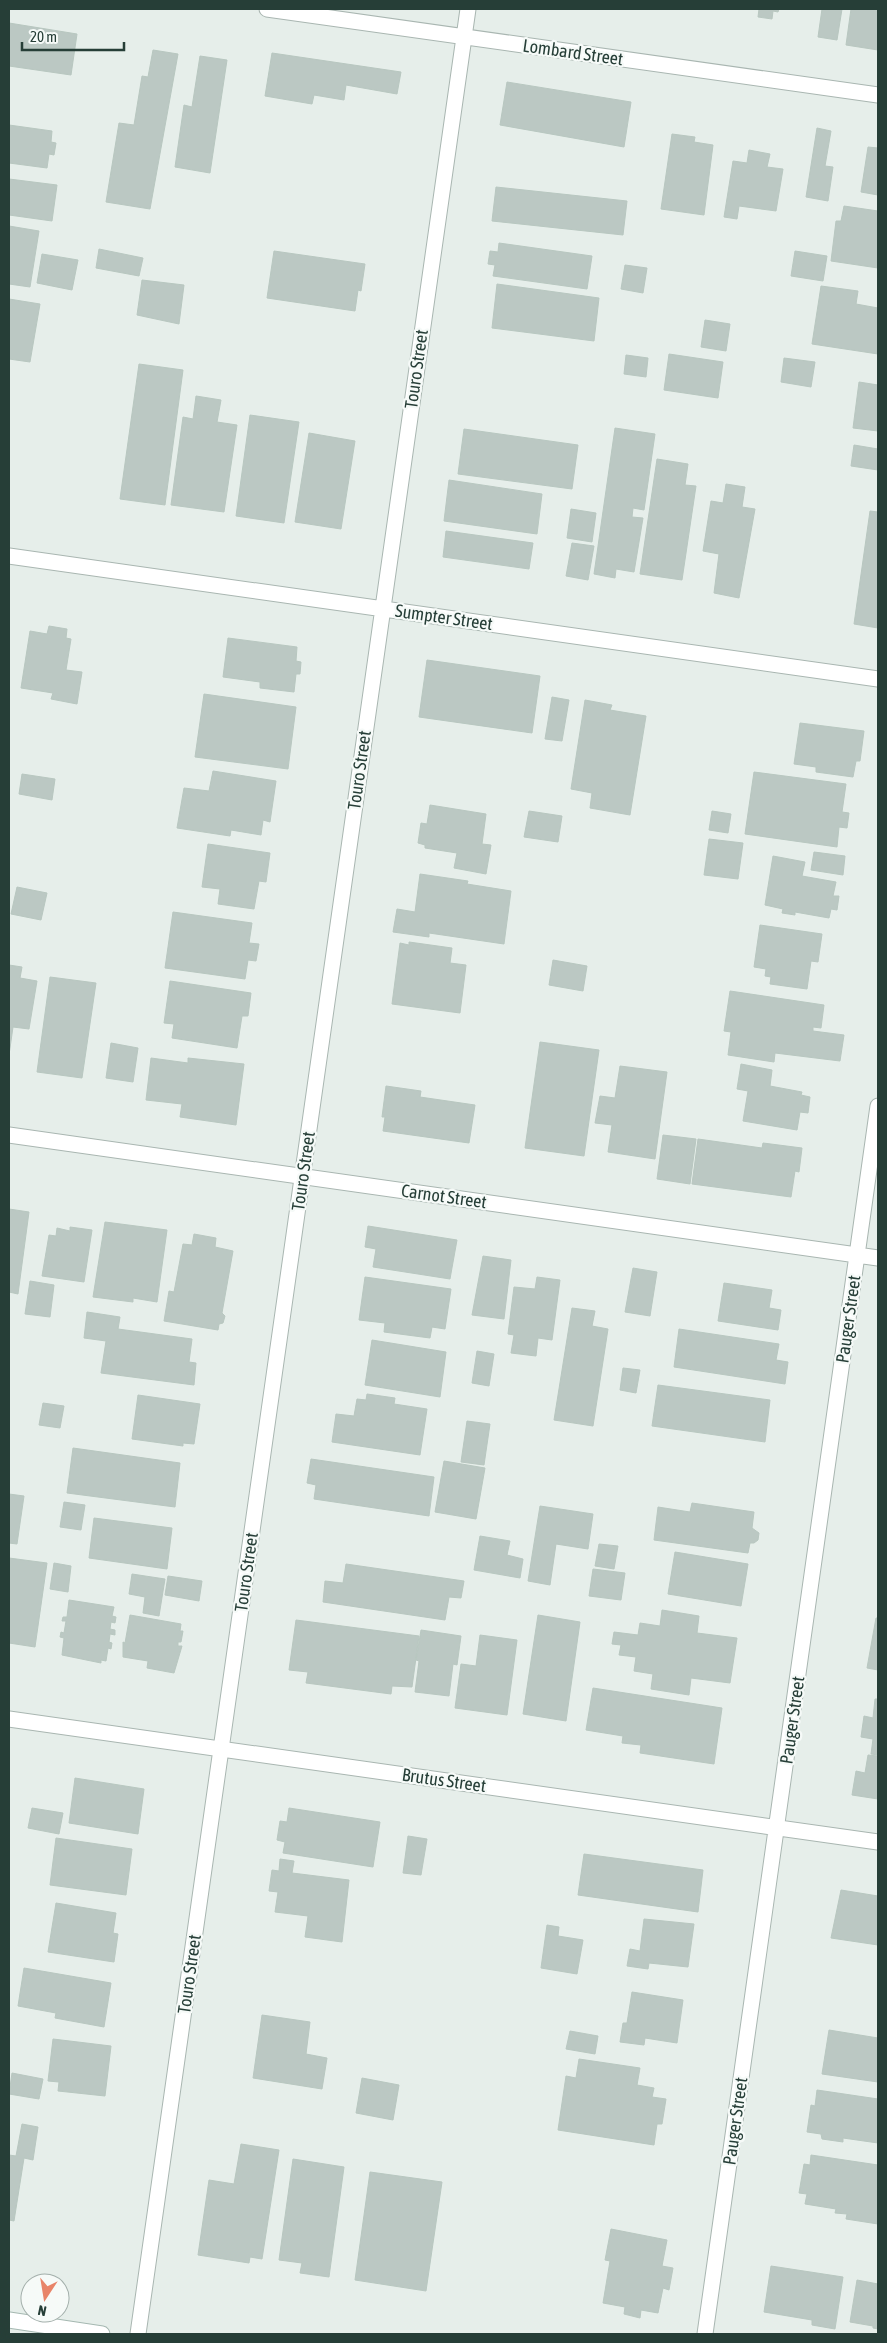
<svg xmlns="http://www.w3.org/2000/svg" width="887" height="2343" font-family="'Asap Condensed',sans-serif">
<rect width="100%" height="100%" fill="#e6eeea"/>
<path fill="#bbc8c3" stroke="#b8c7c0" d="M756,9H779L778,12L773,11L772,19L758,17L759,9Z
M822,9H842L837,40L818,37Z
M851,9H878V50L846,45Z
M9,23L77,34L71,75L9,66Z
M153,50L178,54L150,209L106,202L119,123L134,125L142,76L148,77Z
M272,53L401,72L397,94L346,85L344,100L314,95L312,104L265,96Z
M200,56L227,60L210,173L175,167L184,105L192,107Z
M507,82L631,102L624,147L500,125Z
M9,125L52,131L51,142L56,143L54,155L49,154L47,168L9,163Z
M817,128L831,131L825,166L833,167L828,201L806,197Z
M672,134L695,137L694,142L713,145L704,215L661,209Z
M868,147L878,148V195L861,192Z
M749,150L770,154L767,167L783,169L776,211L739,206L737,219L724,217L733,161L747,163Z
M9,179L57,185L52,221L9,215Z
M496,187L627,201L623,235L492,221Z
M844,206L878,211V268L831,261L836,221H841Z
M9,226L39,231L30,287L9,284Z
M499,243L592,256L587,289L493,276L495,265L488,264L490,251L498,252Z
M99,249L143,258L139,276L96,268Z
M274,251L365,264L361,291L358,290L355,311L267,298Z
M795,251L827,256L823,281L791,276Z
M42,254L78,260L72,290L37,283Z
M625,265L647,268L643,293L621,289Z
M142,280L184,285L179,324L137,315Z
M497,284L599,298L594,341L492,328Z
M821,286L858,291L856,304L878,308V354L812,344Z
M9,299L40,304L30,362L9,359Z
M705,320L730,324L726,351L701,347Z
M669,354L723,362L718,398L664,390Z
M626,355L648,358L646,377L624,374Z
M784,358L815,362L811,387L781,382Z
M139,364L183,370L165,505L120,499Z
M859,382L878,385V431L853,428Z
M196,396L221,400L217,422L237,425L224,512L171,505L183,417L193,419Z
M250,415L299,422L284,523L236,516Z
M615,428L655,434L644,510L633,508L632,517L643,518L634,572L616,569L615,578L594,574Z
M464,429L578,445L572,489L458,474Z
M309,433L355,441L341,529L295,522Z
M854,445L878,449V470L851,466Z
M657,459L688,464L685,485L696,486L682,580L640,574Z
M449,480L542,494L537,534L444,521Z
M726,484L745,487L742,507L755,509L739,598L714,593L719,554L703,551L711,501L723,503Z
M571,509L596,513L592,542L567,538Z
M870,511L878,512V628L854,624Z
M446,531L533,543L529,569L443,557Z
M572,543L594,546L588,580L566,576Z
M49,626L67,629L66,638L71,639L66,670L82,672L77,704L51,699L53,693L21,688L30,631L47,634Z
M228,638L297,647L296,661L301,662L300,674H296L294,692L260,688V682L223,677Z
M427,660L540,676L532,733L419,717Z
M204,694L296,707L288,769L195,757Z
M552,697L569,700L562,741L545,739Z
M585,700L612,705L610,710L646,716L630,815L590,808L592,793L571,789Z
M800,723L864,731L860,761H856L853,777L816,772V767L794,764Z
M213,771L276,781L270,822L263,820L261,835L231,830L230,836L177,828L184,788L209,791Z
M754,772L846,784L842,812L849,813L847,828L839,827L837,847L745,834Z
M22,774L55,779L52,800L19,794Z
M430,805L486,814L482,844L491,845L486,874L454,868L457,853L425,848V845L418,843L421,823L427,824Z
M529,811L562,816L558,842L524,837Z
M712,811L731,814L728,833L709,830Z
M709,839L743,843L738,879L704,875Z
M208,844L270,853L266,882L259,881L254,909L218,904L220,889L202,887Z
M814,852L845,856L843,875L811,870Z
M773,856L805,862L802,876L836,882L833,896H839L837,910L831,909L829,918L795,912V915L782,913L783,909L765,905Z
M420,874L468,881L467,884L511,891L504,944L429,933V937L393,932L397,909L415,912Z
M17,887L47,893L41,920L11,914Z
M173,912L252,923L249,943L259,944L256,961L248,960L245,979L165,968Z
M760,925L822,934L818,962L811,961L807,989L770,984L771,977L765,976L766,969L754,967Z
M409,942L452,948L450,963L466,965L460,1013L392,1004L400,943L409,945Z
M553,960L587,966L583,991L549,985Z
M9,965L22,967L20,978L37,981L29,1029L13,1027L9,1055Z
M50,977L96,983L82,1078L37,1072Z
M170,981L251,993L248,1016H242L237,1048L172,1038L174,1024L164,1023Z
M730,991L824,1005L821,1028L813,1027V1031L844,1035L840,1061L775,1053L774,1062L728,1055L731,1032L724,1031Z
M540,1042L599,1050L584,1156L525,1148Z
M111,1043L138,1048L133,1082L106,1078Z
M151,1058L188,1063V1058L244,1064L236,1125L180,1117L182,1104L146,1100Z
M741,1064L772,1070L770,1086L802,1092L801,1095L810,1097L808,1113L800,1112L797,1130L743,1121L748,1091L737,1089Z
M620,1066L667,1072L655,1159L608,1152L612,1125L595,1123L600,1096L615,1098Z
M386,1086L421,1091L420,1097L475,1105L469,1143L383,1131L385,1117H382Z
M663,1135L696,1139L690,1184L657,1179Z
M698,1139L762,1148L763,1143L802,1148L799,1172L795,1171L791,1197L692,1184Z
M9,1209L29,1212L18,1294L9,1292Z
M105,1222L167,1230L157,1302L133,1298V1302L93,1297Z
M368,1226L457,1240L450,1279L373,1267L376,1249L365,1247Z
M70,1227L92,1230L84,1282L42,1276L49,1235L56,1236L57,1228L70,1231Z
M194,1234L216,1238L215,1247L233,1251L222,1313L225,1316L223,1323L219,1324L218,1330L164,1321L169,1291L174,1292L183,1244L192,1245Z
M483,1256L511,1260L504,1319L472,1315Z
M633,1268L657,1272L650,1316L625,1312Z
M365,1277L451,1289L445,1329L432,1327L430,1338L384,1332L385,1323L359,1320Z
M537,1277L560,1280L552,1340L538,1338L536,1356L511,1353L514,1335L508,1334L514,1287L535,1289Z
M30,1281L54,1285L50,1317L25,1314Z
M724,1283L772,1290L769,1308L781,1310L778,1330L718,1321Z
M572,1308L595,1311L592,1326L608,1329L593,1426L554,1420Z
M87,1312L120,1317L118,1329L192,1339L189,1362L196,1363L194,1385L101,1373L106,1341L84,1338Z
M679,1329L779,1344L776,1360L788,1362L785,1384L674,1367Z
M372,1340L446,1352L440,1397L365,1385Z
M477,1351L494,1354L489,1386L472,1383Z
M623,1368L640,1370L636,1393L620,1390Z
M658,1385L770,1400L765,1442L652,1426Z
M367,1394L395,1398L394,1404L427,1409L420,1455L332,1442L336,1414L354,1416L357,1399L366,1400Z
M138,1395L200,1404L194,1444L183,1443V1446L132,1439Z
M43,1403L64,1406L60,1428L39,1425Z
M467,1421L490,1424L484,1465L461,1462Z
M73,1448L180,1463L175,1507L67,1493Z
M311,1459L434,1477L429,1516L314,1499L316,1485L307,1483Z
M444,1461L485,1468L476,1519L435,1512Z
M9,1494L24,1496L17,1544L9,1543Z
M64,1502L85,1505L81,1530L60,1527Z
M692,1503L754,1512L752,1528L759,1533L758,1540L754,1543H750L748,1553L654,1540L658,1507L690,1512Z
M540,1506L593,1514L588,1549L556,1544L550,1585L528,1581Z
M94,1518L172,1528L167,1569L89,1558Z
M480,1536L510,1541L507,1555L523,1559L520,1578L474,1570Z
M599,1544L618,1546L614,1569L595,1566Z
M675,1552L748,1564L741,1606L668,1594Z
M9,1558L47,1563L35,1647L9,1643Z
M54,1563L71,1566L68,1592L50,1589Z
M346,1564L464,1581L461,1598L449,1597L445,1620L323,1602L325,1581L343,1583Z
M593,1569L625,1573L621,1600L589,1596Z
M132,1574L165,1579L159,1616L143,1613L145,1597L129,1594Z
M168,1576L202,1581L199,1601L165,1595Z
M69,1600L114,1607L112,1616L116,1617L115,1623L111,1622L110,1629L115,1630V1635L110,1634L109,1642L112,1643L111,1649L108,1648L106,1661L101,1660V1663L62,1655L64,1638L60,1637L61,1632L64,1633L66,1621H62L63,1617H67Z
M662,1610L699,1616L697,1633L737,1638L730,1683L691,1678L689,1695L651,1689L653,1674L634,1671L636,1657L619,1655L621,1645L612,1644L614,1632L638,1635L640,1623L660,1626Z
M130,1615L181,1624L180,1631H183L181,1642H178V1646H182L174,1673L147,1668L148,1661L123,1657V1642L125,1643Z
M538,1615L580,1622L566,1721L523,1714Z
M876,1618H878V1670L867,1668Z
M296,1620L419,1636L412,1687L392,1686L391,1694L306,1683L308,1672L289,1670Z
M421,1630L461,1636L457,1665L453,1664L449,1696L415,1692L419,1661L416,1660Z
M480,1635L517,1640L507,1715L455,1708L461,1664L476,1666Z
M593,1688L722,1708L714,1764L640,1753L641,1745L622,1743L623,1736L586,1730Z
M875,1699H878V1755L871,1754L873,1739L861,1737L864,1716L873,1718Z
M868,1755L878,1756V1799L852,1795L856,1771L865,1773Z
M75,1778L144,1789L138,1834L69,1823Z
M32,1808L63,1813L59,1834L28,1828Z
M289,1808L380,1822L373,1867L283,1853L285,1842L277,1840L280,1821L287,1822Z
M408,1836L427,1839L421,1875L403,1873Z
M56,1838L132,1849L126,1895L50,1885Z
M584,1854L703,1870L698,1912L578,1895Z
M280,1859L294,1861L292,1873L349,1880L342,1942L305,1937L308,1916L275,1912L278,1892L269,1891L272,1870L279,1871Z
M841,1890L878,1896V1945L831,1938Z
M56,1903L116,1913L113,1933L118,1934L114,1962L48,1952Z
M644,1919L694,1924L688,1967L649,1963L648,1969L627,1966L630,1949L640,1951Z
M547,1925L559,1927L558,1936L583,1940L577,1974L541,1968Z
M24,1968L111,1983L104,2027L55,2018L56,2013L18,2006Z
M632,1992L683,2000L677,2043L645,2038L644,2045L620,2042L623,2023H627Z
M262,2015L310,2022L306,2054L327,2058L322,2089L253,2078Z
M829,2030L878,2038V2082L822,2074Z
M570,2031L598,2036L595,2054L566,2049Z
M53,2039L111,2046L105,2096L58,2091L59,2082L48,2081Z
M579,2059L640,2068L637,2085L654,2088L652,2097L666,2099L662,2124H657L654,2145L558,2130L566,2076L576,2078Z
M12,2073L43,2079L39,2099L9,2094Z
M362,2078L399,2085L393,2120L356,2113Z
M817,2090L878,2099V2143L843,2138V2142L822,2139L821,2134L807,2132L811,2105L815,2106Z
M22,2124L38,2127L33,2160L24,2158L14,2221L9,2220V2155L16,2156Z
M241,2144L279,2150L262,2259L250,2257L249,2263L198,2255L209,2180L234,2184Z
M811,2155L878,2165V2224L846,2219L847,2214L835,2213L836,2209L805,2204L807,2194L799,2193L804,2164L810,2165Z
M293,2159L344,2167L329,2277L300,2273L302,2263L279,2260Z
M370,2172L442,2182L426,2291L355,2280Z
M611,2229L667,2240L662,2266L673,2268L669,2290L663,2288L658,2313L641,2310L640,2318L624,2314L625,2307L603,2303L610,2261L605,2260Z
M771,2266L843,2277L835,2329L812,2325V2320L764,2312Z
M857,2280L878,2284V2329L873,2328V2326L850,2322Z"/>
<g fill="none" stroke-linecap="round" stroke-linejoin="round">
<defs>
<path id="street" d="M267,9L878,95
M9,556L878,679
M9,1135L878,1258
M9,1719L878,1842
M138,2334L468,9
M705,2334L878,1106"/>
<path id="secondary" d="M9,2320L102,2334"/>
</defs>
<use href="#street" stroke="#a9b6b1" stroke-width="17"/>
<use href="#secondary" stroke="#a5b8b1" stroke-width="17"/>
<use href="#street" stroke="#fff" stroke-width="15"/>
<use href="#secondary" stroke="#fff" stroke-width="15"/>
</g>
<g text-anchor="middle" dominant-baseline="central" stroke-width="4.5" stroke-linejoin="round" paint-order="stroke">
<g font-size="18" fill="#263e37" stroke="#f6faf8">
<text transform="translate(573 52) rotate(8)">Lombard Street</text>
<text transform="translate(416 369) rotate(-82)">Touro Street</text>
<text transform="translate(444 617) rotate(8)">Sumpter Street</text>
<text transform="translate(359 770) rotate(-82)">Touro Street</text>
<text transform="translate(303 1171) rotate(-82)">Touro Street</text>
<text transform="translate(444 1196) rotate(8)">Carnot Street</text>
<text transform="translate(848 1319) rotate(-82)">Pauger Street</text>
<text transform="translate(246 1572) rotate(-82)">Touro Street</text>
<text transform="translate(792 1720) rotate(-82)">Pauger Street</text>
<text transform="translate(444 1780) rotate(8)">Brutus Street</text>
<text transform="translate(189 1974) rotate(-82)">Touro Street</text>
<text transform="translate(735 2121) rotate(-82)">Pauger Street</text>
</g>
</g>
<rect width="887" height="2343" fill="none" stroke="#263e37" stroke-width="20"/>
<g transform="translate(45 2298) rotate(192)"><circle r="24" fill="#f6faf8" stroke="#a3afab"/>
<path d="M0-4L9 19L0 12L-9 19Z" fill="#e88469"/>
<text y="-8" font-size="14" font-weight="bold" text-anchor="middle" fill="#263e37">N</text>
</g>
<path d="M22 42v8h102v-8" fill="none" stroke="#263e37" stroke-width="2.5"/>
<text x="30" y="42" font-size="15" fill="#263e37" stroke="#f6faf8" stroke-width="4" paint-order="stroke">20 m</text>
</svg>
